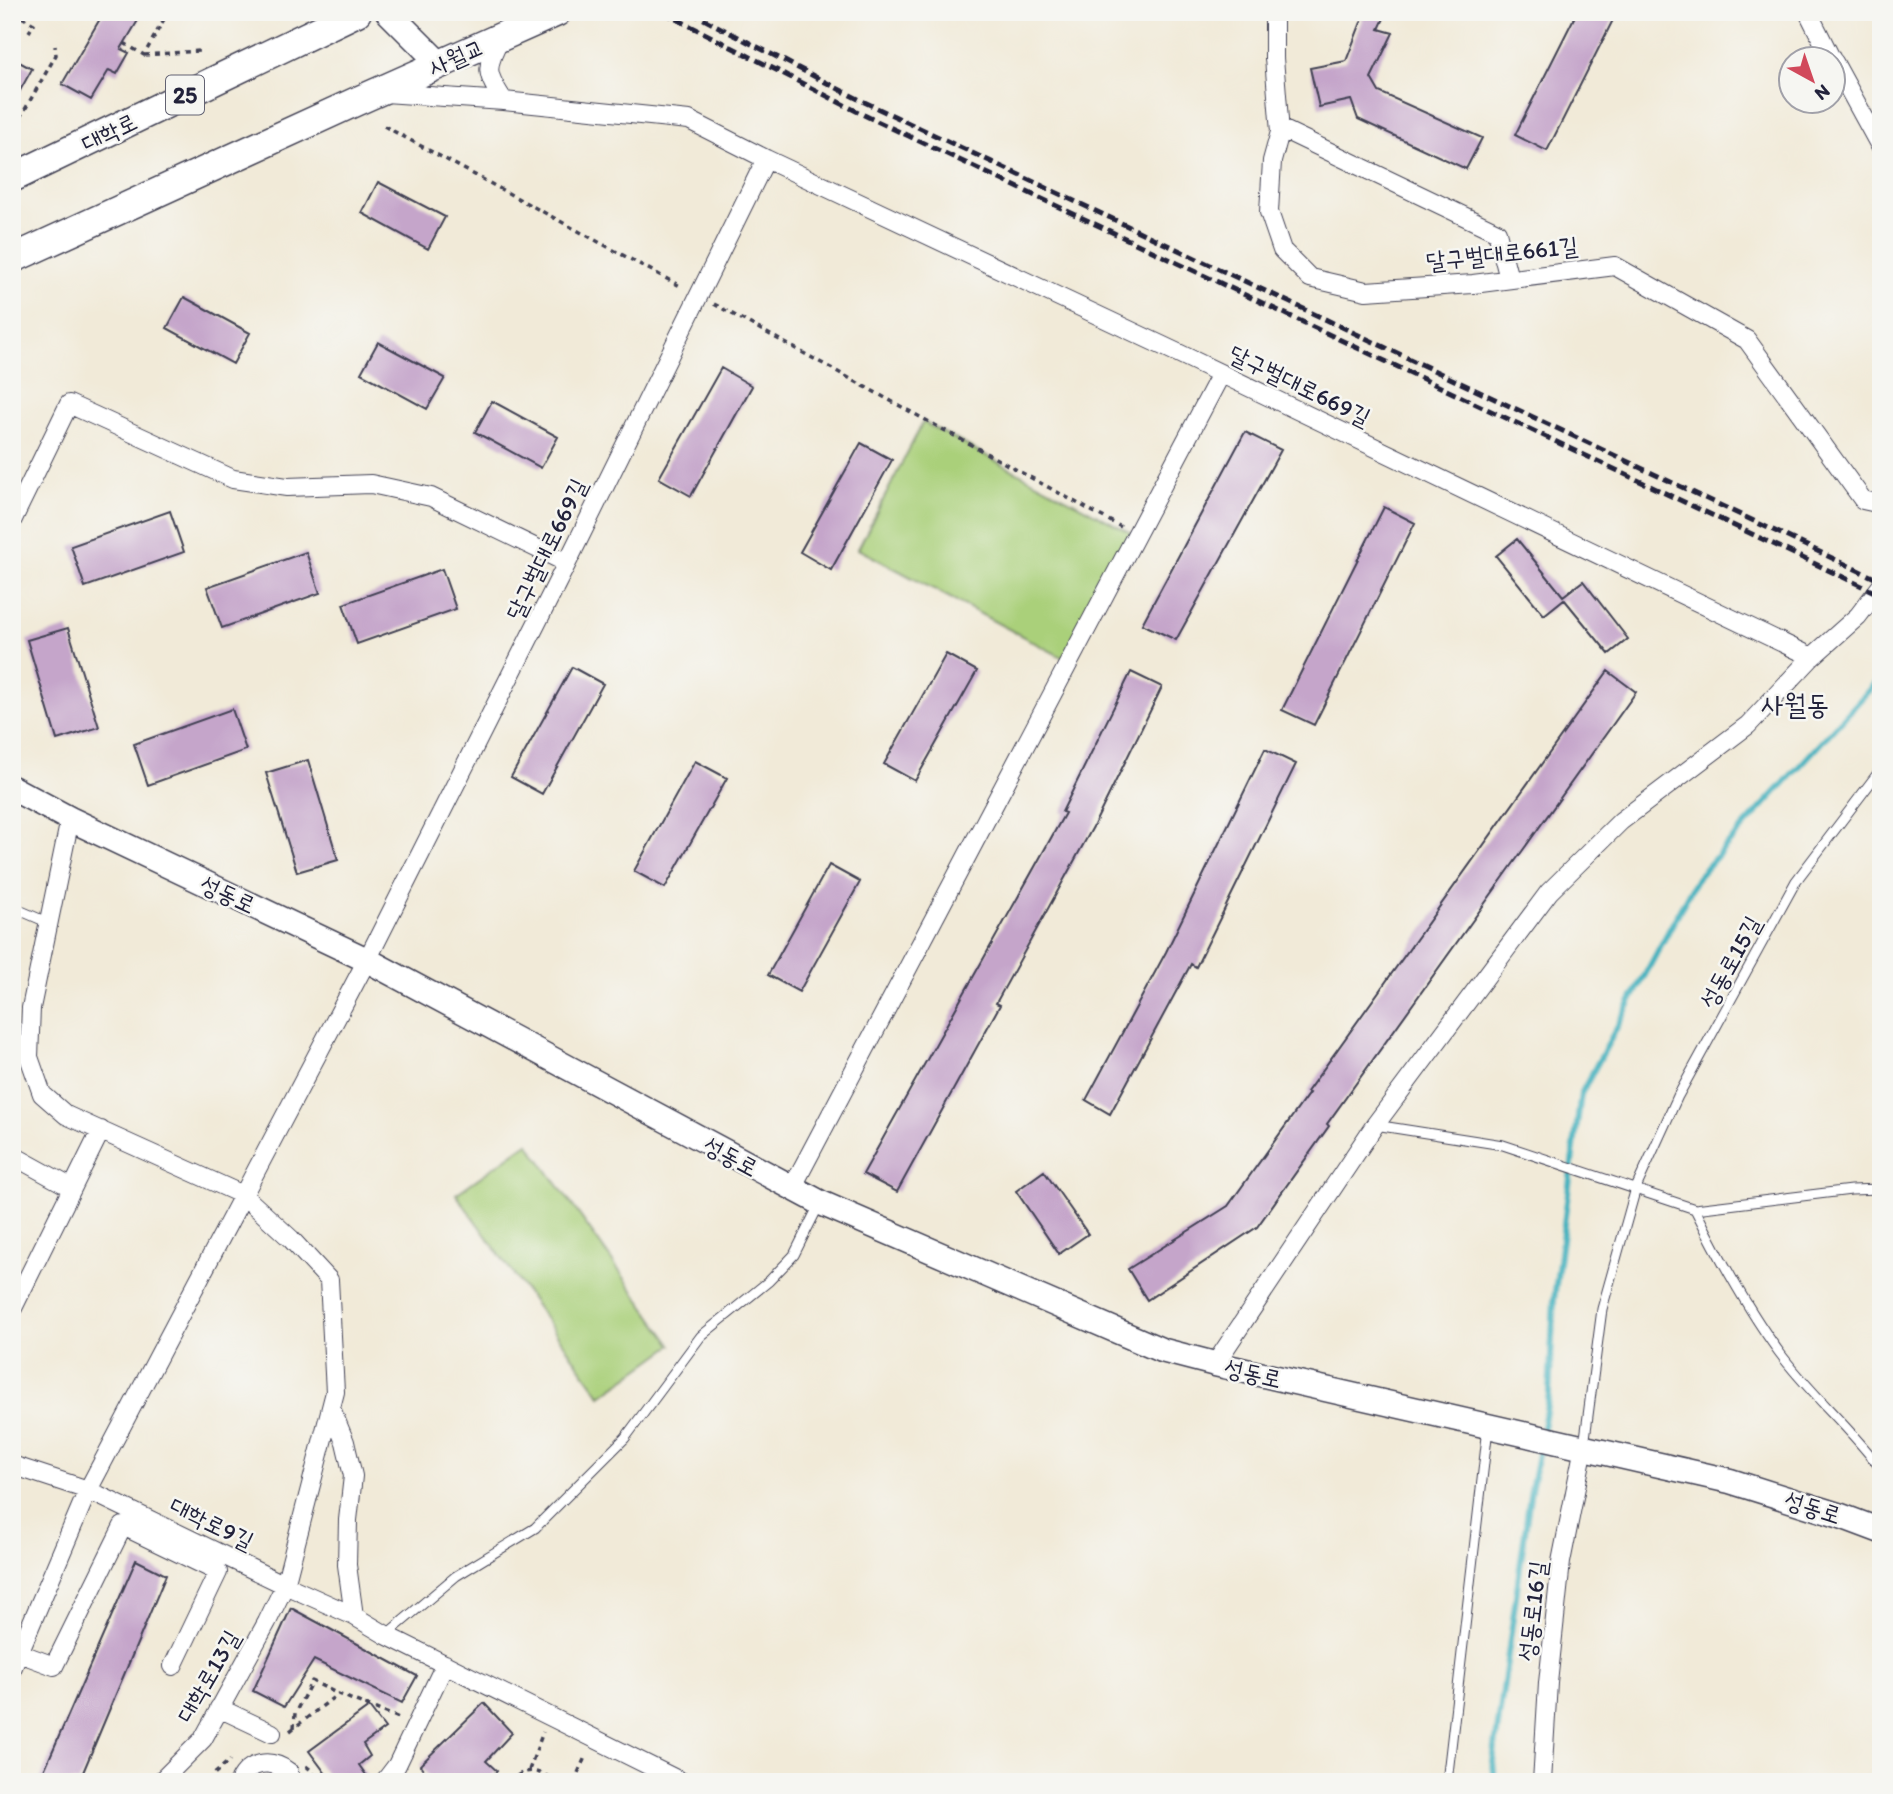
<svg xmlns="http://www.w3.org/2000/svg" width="1893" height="1794" font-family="Itim,'Poor Story',sans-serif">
<rect width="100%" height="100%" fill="#f6f6f2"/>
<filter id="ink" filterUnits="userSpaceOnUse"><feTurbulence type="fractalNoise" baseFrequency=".0143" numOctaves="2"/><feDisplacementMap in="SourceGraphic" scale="14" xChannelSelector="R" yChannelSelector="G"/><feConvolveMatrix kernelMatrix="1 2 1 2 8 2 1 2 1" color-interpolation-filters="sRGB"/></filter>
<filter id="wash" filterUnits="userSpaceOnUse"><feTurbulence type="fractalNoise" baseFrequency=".00686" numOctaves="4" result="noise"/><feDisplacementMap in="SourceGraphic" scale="28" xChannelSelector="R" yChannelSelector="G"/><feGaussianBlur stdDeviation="1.57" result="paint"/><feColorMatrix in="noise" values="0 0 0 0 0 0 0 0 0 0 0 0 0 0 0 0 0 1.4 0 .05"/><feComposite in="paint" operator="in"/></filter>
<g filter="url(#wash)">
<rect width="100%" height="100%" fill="#f1ead8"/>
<path fill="#aad07a" stroke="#66795a" stroke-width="2" d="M923,422L1135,535L1069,661L858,549Z
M528,1143L672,1345L601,1396L456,1194Z"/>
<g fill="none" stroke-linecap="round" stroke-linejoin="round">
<path stroke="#44b2bf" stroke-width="6" d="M1542,1433L1549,1394L1554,1300L1581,1094L1697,878L1881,677
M1495,1782L1493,1762L1530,1495L1540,1444"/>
</g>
<g id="blocks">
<path fill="#c5a5ca" d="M104,12H143L121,49L129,53L117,74L109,70L91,100L62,84Z
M1365,12H1387L1379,29L1393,33L1371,78L1379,92L1482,138L1466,169L1358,119L1351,100L1319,107L1310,68L1346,61Z
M1577,12H1617L1547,151L1515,135Z
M12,58L32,69L12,105Z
M378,182L445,217L428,249L362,213Z
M184,297L250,333L233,364L167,328Z
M378,342L445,378L427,409L361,373Z
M721,368L752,386L691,496L659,478Z
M492,401L558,437L541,468L475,432Z
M1245,432L1281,450L1176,640L1142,624Z
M861,443L892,460L831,570L800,552Z
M1384,507L1415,523L1314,725L1282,710Z
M170,511L184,552L85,587L71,546Z
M1517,539L1563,596L1583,581L1628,639L1609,654L1564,599L1544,615L1496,556Z
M306,552L320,593L222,628L207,587Z
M442,569L456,609L357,644L343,604Z
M68,628L99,727L57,740L27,640Z
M946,654L977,671L915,781L884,764Z
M572,667L603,684L542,794L511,777Z
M1608,671L1636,692L1327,1124L1329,1126L1257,1227L1147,1300L1128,1269L1228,1206L1309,1093L1307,1092Z
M1131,672L1162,687L1094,825L996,1003L1000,1005L897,1192L863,1174L1065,813L1062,812Z
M232,709L246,750L148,785L134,744Z
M1265,749L1296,764L1196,967L1191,964L1110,1114L1086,1100L1166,952Z
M308,760L338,860L297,872L266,773Z
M695,761L727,778L665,888L634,871Z
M829,865L860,882L799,992L768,975Z
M1044,1171L1088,1234L1059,1254L1016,1191Z
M136,1560L166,1575L79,1782H39Z
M291,1608L417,1676L402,1703L314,1660L284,1707L253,1691Z
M484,1703L512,1733L486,1761L497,1771L487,1782H433L420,1765Z
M369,1707L385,1728L363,1744L370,1756L359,1765L371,1782H332L309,1751Z"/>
</g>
</g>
<g filter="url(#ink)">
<use href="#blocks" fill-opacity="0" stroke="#414053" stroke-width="2"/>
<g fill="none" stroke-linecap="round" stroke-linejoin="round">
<defs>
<path id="lane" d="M12,907L49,923
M1375,1125L1503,1145L1695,1209L1851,1190L1881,1189
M1695,1209C1720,1259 1746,1307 1779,1352C1810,1394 1850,1427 1881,1469
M1584,1446L1602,1309L1636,1188L1678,1096L1796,881L1881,769
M386,1635L456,1576L535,1528L625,1438L701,1336L769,1281L794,1255L819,1205
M1447,1782L1488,1428"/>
<path id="street" d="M1274,12V58L1280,132L1272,161L1269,212L1282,250L1310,278L1366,291L1473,284L1615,266L1747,340L1863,500L1881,504
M1808,12L1832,60
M501,38C484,68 486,74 504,101
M1834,62L1881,148
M385,93L504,101L689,120L766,159L1178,353L1812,657
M1280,128L1497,232L1509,279
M12,521L69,404L233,479L287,487L371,484L431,497L567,563
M70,819L31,1008L29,1057L42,1094L66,1115L243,1195L291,1239L329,1280L335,1392L285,1585L267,1622L203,1739L160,1782
M12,1155L72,1188
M792,1188L1221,374
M12,1310L101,1130
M1215,1364L1375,1125L1549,892L1621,821L1748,725L1812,657L1858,616L1881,586
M331,1408L345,1442L353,1476L348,1520L347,1565L354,1616
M12,1465L88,1490L285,1585L354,1616L386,1635L682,1782
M19,1653L54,1666L123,1526L218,1572L173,1666
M12,1669L88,1490L367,960L567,563L766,159
M219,1708L272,1733
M239,1782C249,1761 271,1758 289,1772
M384,1782L397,1765L445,1664
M1542,1782L1548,1683L1561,1562L1584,1447"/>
<path id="secondary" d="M388,12L440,64
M12,788L70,819L367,960L821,1203L1161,1350L1215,1364L1730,1481L1841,1516L1881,1531"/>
<path id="primary" d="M12,178L357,12
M12,259L355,102L557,12"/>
</defs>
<use href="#lane" stroke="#414053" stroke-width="11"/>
<use href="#street" stroke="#414053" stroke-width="20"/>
<use href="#secondary" stroke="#414053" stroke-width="27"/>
<use href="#primary" stroke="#414053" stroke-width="31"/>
<path stroke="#414053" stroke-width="3.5" stroke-dasharray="5 5" stroke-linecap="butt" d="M13,12L34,24L29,32
M124,43L144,55L168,12
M144,55L199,51
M12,116L19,120L56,55L55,46
M12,123L19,120
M384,126L682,287
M714,304L1121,527
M294,1728L295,1713L312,1681L338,1694
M290,1731L338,1694L399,1718
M306,1766L312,1771L317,1782
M529,1770L543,1732
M210,1782L212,1776L230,1760
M509,1782C531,1763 537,1773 561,1782
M574,1782L586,1755"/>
<use href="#lane" stroke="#fff" stroke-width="9"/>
<use href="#street" stroke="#fff" stroke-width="18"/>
<use href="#secondary" stroke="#fff" stroke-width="24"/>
<use href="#primary" stroke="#fff" stroke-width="28"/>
<path stroke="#22223b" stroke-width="5" stroke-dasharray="10 5" stroke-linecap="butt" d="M663,12L864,115L1881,595
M690,12L860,100L1881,581"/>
</g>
</g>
<g text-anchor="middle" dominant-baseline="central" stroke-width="5" stroke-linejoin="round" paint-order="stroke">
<rect fill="#f6f6f2" stroke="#626272" stroke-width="2" x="166" y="75.5" width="38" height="39" rx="5"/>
<g font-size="23" font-weight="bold" fill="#22223b">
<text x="185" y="95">25</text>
</g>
<g font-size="24" fill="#22223b" stroke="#f6f6f2">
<text transform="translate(456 57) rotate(-24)">사월교</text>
<text transform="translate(109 132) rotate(-26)">대학로</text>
<text transform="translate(1502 253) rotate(-6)">달구벌대로661길</text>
<text transform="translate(1300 385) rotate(26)">달구벌대로669길</text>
<text transform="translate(546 549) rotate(-64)">달구벌대로669길</text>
<text transform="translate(228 894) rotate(25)">성동로</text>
<text transform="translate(1730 962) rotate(-61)">성동로15길</text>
<text transform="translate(731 1156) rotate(28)">성동로</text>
<text transform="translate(1253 1373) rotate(13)">성동로</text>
<text transform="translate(1813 1507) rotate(18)">성동로</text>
<text transform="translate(212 1523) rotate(26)">대학로9길</text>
<text transform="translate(1532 1611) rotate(-83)">성동로16길</text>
<text transform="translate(208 1676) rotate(-60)">대학로13길</text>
</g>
<g font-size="28" fill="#22223b" stroke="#f6f6f2">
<text x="1795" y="704">사월동</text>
</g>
</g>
<rect width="1893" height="1794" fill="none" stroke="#f6f6f2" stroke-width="42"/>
<g transform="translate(1812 80) rotate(140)"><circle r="33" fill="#f6f6f2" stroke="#a1a1a9" stroke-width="2"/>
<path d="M0-5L12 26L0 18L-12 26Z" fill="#d1495b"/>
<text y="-10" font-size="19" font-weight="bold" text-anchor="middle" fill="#22223b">N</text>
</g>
</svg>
